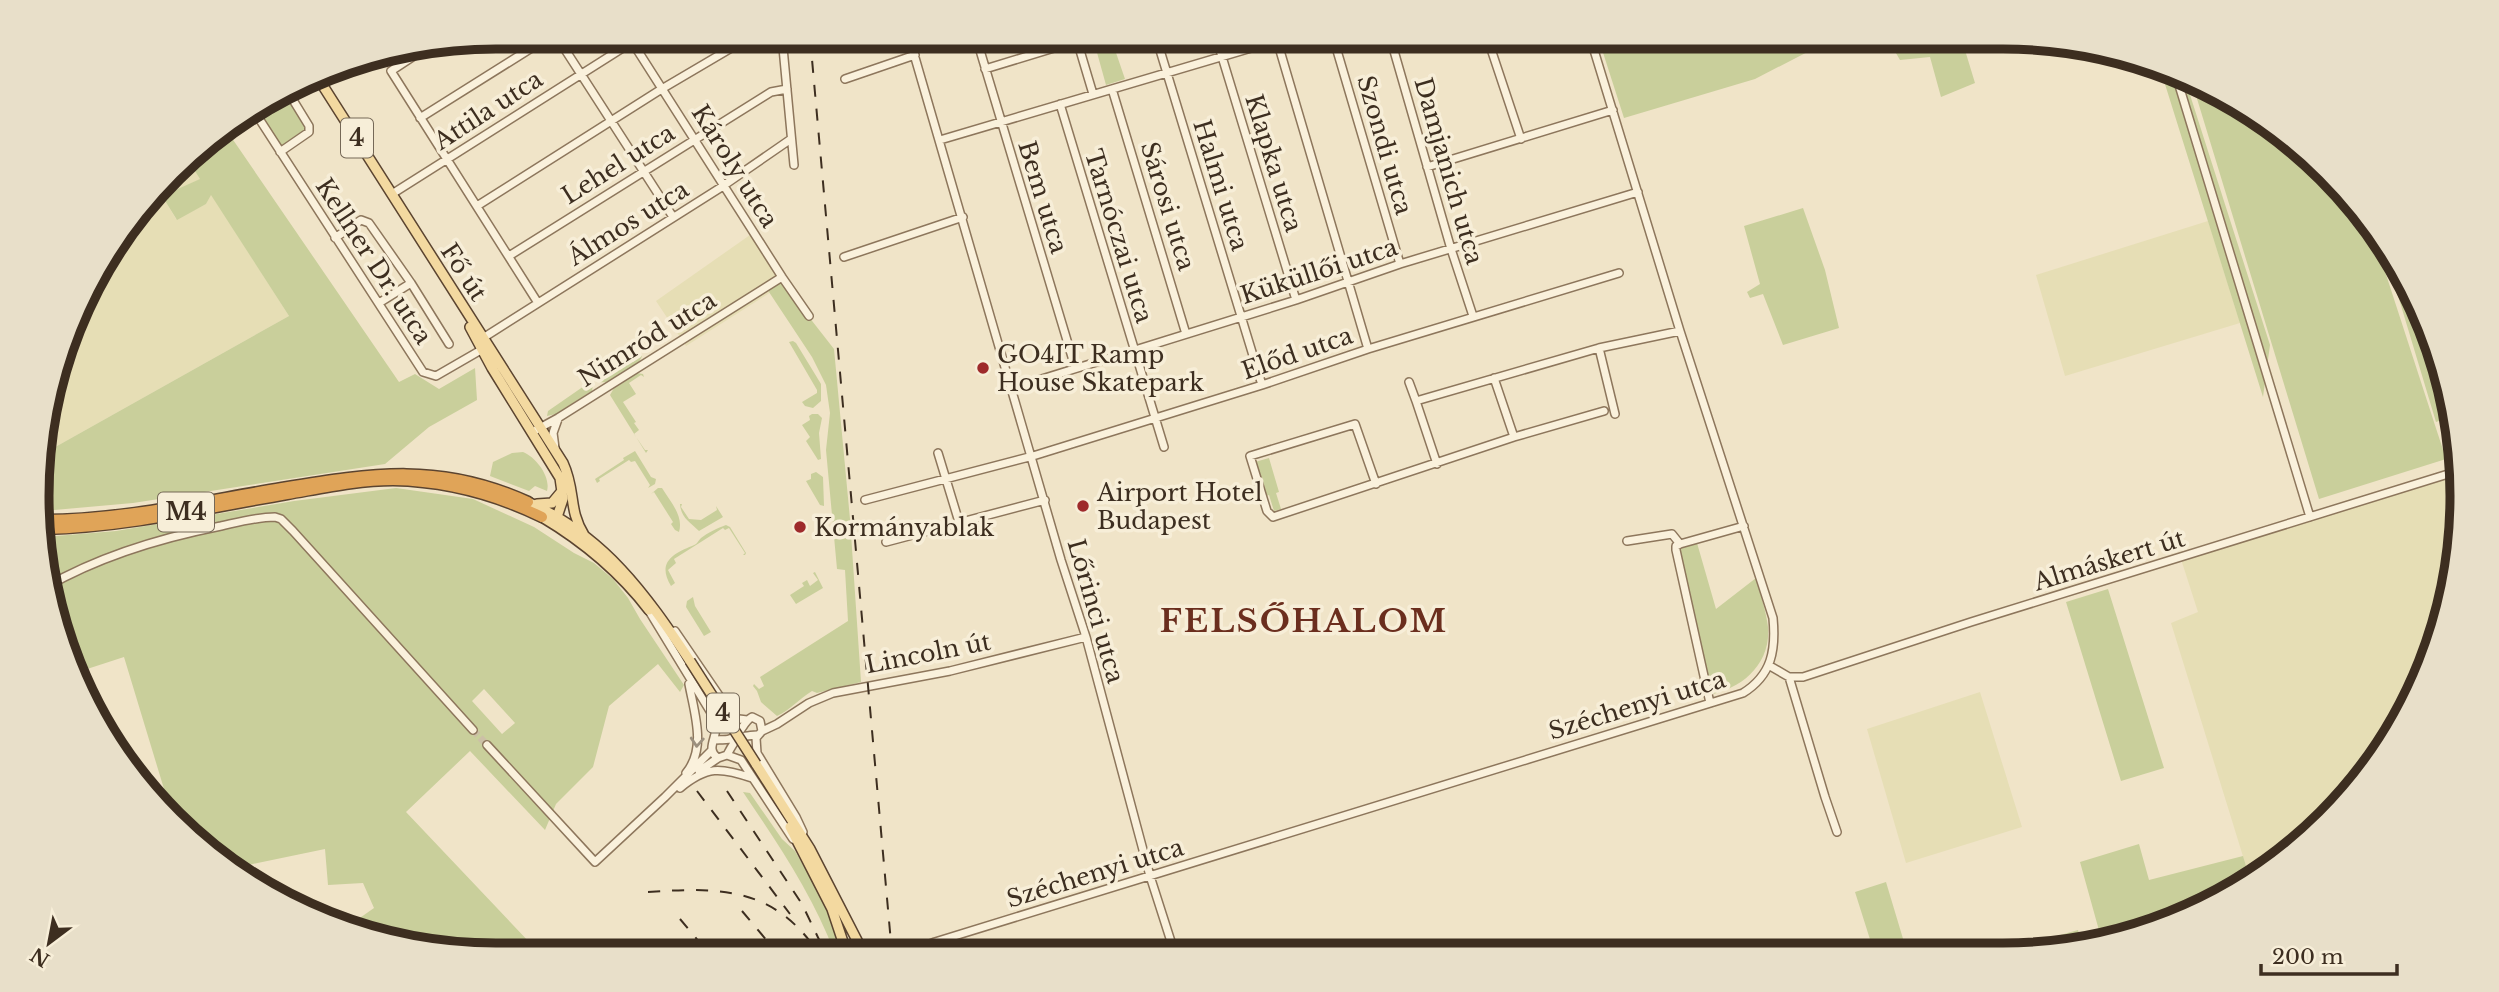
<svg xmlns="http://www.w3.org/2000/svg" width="2499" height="992" font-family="'Libre Baskerville',serif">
<rect width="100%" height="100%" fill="#f0e4c8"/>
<path fill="#e6deb5" d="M187,158L201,179L162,196L176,219L206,204L211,194L289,316L41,455V436L98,267Z
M2208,221L2240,323L2065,376L2036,275Z
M750,235L782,285L686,346L656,301Z
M2461,472L2458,556L2438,643L2385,751L2305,842L2250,879L2171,623L2198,612L2180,556Z
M1980,692L2022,827L1906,863L1867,729Z"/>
<path fill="#c9cf9b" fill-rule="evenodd" d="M1598,37H1819L1821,45L1755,79L1624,118Z
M1899,37H1961L1975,83L1941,97L1930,57L1900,60L1893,48Z
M1113,44L1125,79L1106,85L1096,49Z
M2159,65L2184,76L2270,345L2263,397Z
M2191,79L2232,98L2305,150L2367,216L2446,459L2319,499Z
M287,97L305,126V131L281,148L259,113Z
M227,131L399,382L415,374L439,389L475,368L477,400L429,427L385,464L133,503L43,511L41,455L289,316L211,195L206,204L177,220L162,196L200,179L187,158L194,150Z
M1803,208L1825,270L1839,328L1783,345L1763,294L1750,298L1747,292L1760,284L1744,226Z
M2381,239L2415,293L2446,377L2453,416L2436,422Z
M780,283L784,285L834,349L850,519L861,682L817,693L812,691C800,698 789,711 777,716L761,702L757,691L753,686L754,684L759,689L764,686L760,677L848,621L845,570L837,569L826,450L830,413L826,385L812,357L769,292V289Z
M793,341L796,343L821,384V401L813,408L805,406L802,402L817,393V390L789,342Z
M635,353H640L642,356C639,368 611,385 599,382L600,375L602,378L636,357Z
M637,373L643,374L644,377L641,375L629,383L636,394L623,402L636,422L634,423L639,430L634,434L645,450H648L646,453L610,395L614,388Z
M587,384L593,385L592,391L556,414L547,416L548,411Z
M812,414H818L822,418L819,433L821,459L818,460L806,441L810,437L802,425L810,420L809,416Z
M635,451L651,477L656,479L655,484L648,488L650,485L635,461L631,462L629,460L599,479L600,481L597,483L595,479L624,460L623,458Z
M523,452C536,457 551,477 547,491L535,486L529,491L490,476L493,462L512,453Z
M1269,458L1279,492L1276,493L1281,509L1274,511L1269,495L1266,496L1255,462Z
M816,472L823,477L824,506L820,505L806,481L811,479V474Z
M396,488L473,499L534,527L574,553L594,563L613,579L628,598L640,619L684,685L680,692L658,664L609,706L593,767L556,804L545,830L470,751L406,812L531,944L515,955H496L344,929L374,908L363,883L328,885L325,849L248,865L251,879L217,861L171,812L124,657L81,671L46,586L44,537L116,531L294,501ZM484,689L515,723L502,734L472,701Z
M658,488H662C670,501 684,516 679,532L675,530L671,524L673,522L654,492L651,494Z
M680,504H682L681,507L689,519L701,520L717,510L716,506L723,517L699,531C690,522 681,518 680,504Z
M726,525L730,527L746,553L745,555H743L745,553L729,528L725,530L723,528L674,559L676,563L668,570L675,583L671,586C657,563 672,554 692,546C699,543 696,543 701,538C707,533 718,528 726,525Z
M1697,543L1716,609L1756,578C1760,594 1766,610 1768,627C1771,664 1742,689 1708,695L1676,550Z
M815,572L823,588L796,604L790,595L804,586L802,583L807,580L810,586L818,580L813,573Z
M2108,589L2164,768L2121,781L2066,602Z
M693,597L695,606L711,632L704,636L686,607L687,601Z
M743,792L750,793L782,839L795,851L826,905L843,954H835C813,895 778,844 743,792Z
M2139,844L2149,880L2243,856L2250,879L2206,908L2133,930L2131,925L2100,934L2080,862Z
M1886,882L1907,952H1874L1855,892Z
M2078,930L2083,945L2063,951H2048L2050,950L2046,939Z"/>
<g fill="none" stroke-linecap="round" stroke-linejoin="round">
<path stroke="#ccc0a6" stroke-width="7" stroke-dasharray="7 3.5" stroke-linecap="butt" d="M473,730L487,745"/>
<defs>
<path id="minor" d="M557,37L673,217
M629,37L782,277L809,316
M782,37L794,165
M909,37L1061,560L1086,637L1150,876L1175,954
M976,37L1075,367
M1076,37L1093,94
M1156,37L1262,385
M1216,37L1296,300
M1276,37L1368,349
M1333,37L1400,264
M1390,37L1451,249L1473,316
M1487,37L1521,139
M426,48L391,71L538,303
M985,69L1077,41
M2175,72L2310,517
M845,79L915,55
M1112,89L1186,334
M1060,104L1164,447
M256,114L423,372L436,376L481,350
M420,118L549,37
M940,140L1288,37
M280,152L309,132V126L290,95
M1427,167L1613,110
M392,194L640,37
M477,206L660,90L750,37
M335,238L361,220L369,223L411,283L449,344
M509,256L771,92L787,89
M844,257L963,217
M379,303L411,283
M483,338L720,188L791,139
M1599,348L1615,414
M1494,378L1514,437L1604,411
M1409,382L1416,401
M1013,388L1296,300L1400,264L1638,192
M536,430L558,418L782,277
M555,448L553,433L558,419
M938,453L959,522
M1437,464L1416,401L1599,348L1680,331
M1376,484L1355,424L1250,456L1267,511L1273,517L1514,437
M865,500L1033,456L1262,385L1368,349L1619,273
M1627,541L1672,534L1680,544L1744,526
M886,542L1045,500
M1680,544L1676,546V550L1710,703
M46,587C100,556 160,538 221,526C239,522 257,517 275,517L281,519L293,531L473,730
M646,606L716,721C719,736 704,749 718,758L727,755L741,760L793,839
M675,631L733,716L739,719L747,720
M1770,666L1789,677H1803L1971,622L2461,470
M1789,677L1825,797L1837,832
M715,740C721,739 727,741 732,738C742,733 743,722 752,717L760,721L762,731
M487,745L595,862L665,797L711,751
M727,755C737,736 736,737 757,735
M699,771L718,758
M686,773C707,748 694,712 689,684
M680,788C707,766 720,767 752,778
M803,832L796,817L757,753L756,738L762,731L777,724L809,703L833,693L950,671L1086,637
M921,954L925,946L935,942L1743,693C1772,675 1776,650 1773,618L1680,331L1590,37"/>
<path id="major" d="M318,78L563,463C576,491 568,509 584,535
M470,327L492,368L560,478L563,499L556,520L563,530
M528,502C604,536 645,593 690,661
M537,504L552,503L562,491
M542,517C584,542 619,571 649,610
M756,764L810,849L864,954
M790,827L832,909L847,954"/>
<path id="highway" d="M44,520C123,520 203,501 282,488C373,473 441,462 528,502
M44,529C126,527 207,508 287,494C322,488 358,480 393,480C446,481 495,494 542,517"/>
</defs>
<use href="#minor" stroke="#8d765c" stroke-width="10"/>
<use href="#major" stroke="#5b4430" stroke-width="12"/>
<use href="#highway" stroke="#5b4430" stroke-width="13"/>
<use href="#minor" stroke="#faf1dc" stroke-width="7"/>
<use href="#major" stroke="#f3d9a0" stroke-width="9"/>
<use href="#highway" stroke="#e0a458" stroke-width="10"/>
<path stroke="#3d2e20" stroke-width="2" stroke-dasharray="12 12" stroke-linecap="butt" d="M810,37L892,954
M697,791L790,914
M727,791L802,904L825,952
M648,892C721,887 775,887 819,954
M742,911L779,955
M680,919L710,955"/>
<defs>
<path id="major-bridge" d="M690,661L756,764"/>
</defs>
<use href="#major-bridge" stroke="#5b4430" stroke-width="12" stroke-linecap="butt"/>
<use href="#major-bridge" stroke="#f3d9a0" stroke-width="9"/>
</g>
<defs><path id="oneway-chevron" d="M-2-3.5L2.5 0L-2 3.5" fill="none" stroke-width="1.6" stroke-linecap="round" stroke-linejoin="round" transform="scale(1.75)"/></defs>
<use stroke="#9c907e" href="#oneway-chevron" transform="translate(697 742) rotate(94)"/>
<g fill="#9e2a2b" stroke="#f7eed8" stroke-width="2.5">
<circle cx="983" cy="368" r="7"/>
<circle cx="1083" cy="506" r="7"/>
<circle cx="800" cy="527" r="7"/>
</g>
<g text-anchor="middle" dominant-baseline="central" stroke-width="7" stroke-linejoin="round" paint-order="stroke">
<g fill="#f7eed8" stroke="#756857" stroke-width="2">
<rect x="341" y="118.5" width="32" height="39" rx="5"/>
<rect x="158" y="492.5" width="56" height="39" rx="5"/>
<rect x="707" y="693.5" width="32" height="39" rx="5"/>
</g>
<g font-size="23" font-weight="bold" fill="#3d2e20">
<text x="357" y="138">4</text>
<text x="186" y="512">M4</text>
<text x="723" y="713">4</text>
</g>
<g font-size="24" fill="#3d2e20" stroke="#f7eed8">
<text transform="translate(488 110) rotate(-33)">Attila utca</text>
<text transform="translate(1385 145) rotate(74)">Szondi utca</text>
<text transform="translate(1274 163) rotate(73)">Klapka utca</text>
<text transform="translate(618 164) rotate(-32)">Lehel utca</text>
<text transform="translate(735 166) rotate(58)">Károly utca</text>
<text transform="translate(1449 171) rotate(74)">Damjanich utca</text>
<text transform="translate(1221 185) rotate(73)">Halmi utca</text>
<text transform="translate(1043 197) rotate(73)">Bem utca</text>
<text transform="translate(1168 206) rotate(73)">Sárosi utca</text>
<text transform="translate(628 223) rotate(-32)">Álmos utca</text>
<text transform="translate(1119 236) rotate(73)">Tarnóczai utca</text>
<text transform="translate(374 261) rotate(57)">Kellner Dr. utca</text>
<text transform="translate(1319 271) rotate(-18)">Küküllői utca</text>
<text transform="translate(464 272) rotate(57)">Fő út</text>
<text transform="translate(647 339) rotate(-32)">Nimród utca</text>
<text transform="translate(1297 353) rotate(-19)">Előd utca</text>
<text transform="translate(2109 560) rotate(-17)">Almáskert út</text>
<text transform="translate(1096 611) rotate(74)">Lőrinci utca</text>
<text transform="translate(928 653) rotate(-11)">Lincoln út</text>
<text transform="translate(1637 705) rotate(-17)">Széchenyi utca</text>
<text transform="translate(1095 873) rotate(-17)">Széchenyi utca</text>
</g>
<g font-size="24" fill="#3d2e20" stroke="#f7eed8" text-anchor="start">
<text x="997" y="354">GO4IT Ramp<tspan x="997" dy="28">House Skatepark</tspan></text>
<text x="1097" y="492">Airport Hotel<tspan x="1097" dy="28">Budapest</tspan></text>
<text x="814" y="527">Kormányablak</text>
</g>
<g font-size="32" font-weight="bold" letter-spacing="2" fill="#6b2e1e" stroke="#f7eed8">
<text x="1304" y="621">FELSŐHALOM</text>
</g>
</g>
<path d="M0 0H2499V992H0ZM496 49H2003A447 447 0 0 1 2450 496V496A447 447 0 0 1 2003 943H496A447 447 0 0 1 49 496V496A447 447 0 0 1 496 49Z" fill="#e8dfc9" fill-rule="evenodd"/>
<path fill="none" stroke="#3d2e20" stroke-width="9" d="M496 49H2003A447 447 0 0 1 2450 496V496A447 447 0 0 1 2003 943H496A447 447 0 0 1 49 496V496A447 447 0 0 1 496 49Z"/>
<g transform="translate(49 943) rotate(212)" stroke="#f7eed8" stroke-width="5" paint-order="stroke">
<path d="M0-5L12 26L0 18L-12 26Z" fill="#3d2e20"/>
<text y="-10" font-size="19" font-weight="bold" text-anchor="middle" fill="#3d2e20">N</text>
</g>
<path d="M2261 964v10h136v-10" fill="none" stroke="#3d2e20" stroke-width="3.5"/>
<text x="2272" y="964" font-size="21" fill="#3d2e20" stroke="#f7eed8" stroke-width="5" paint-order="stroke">200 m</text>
</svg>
